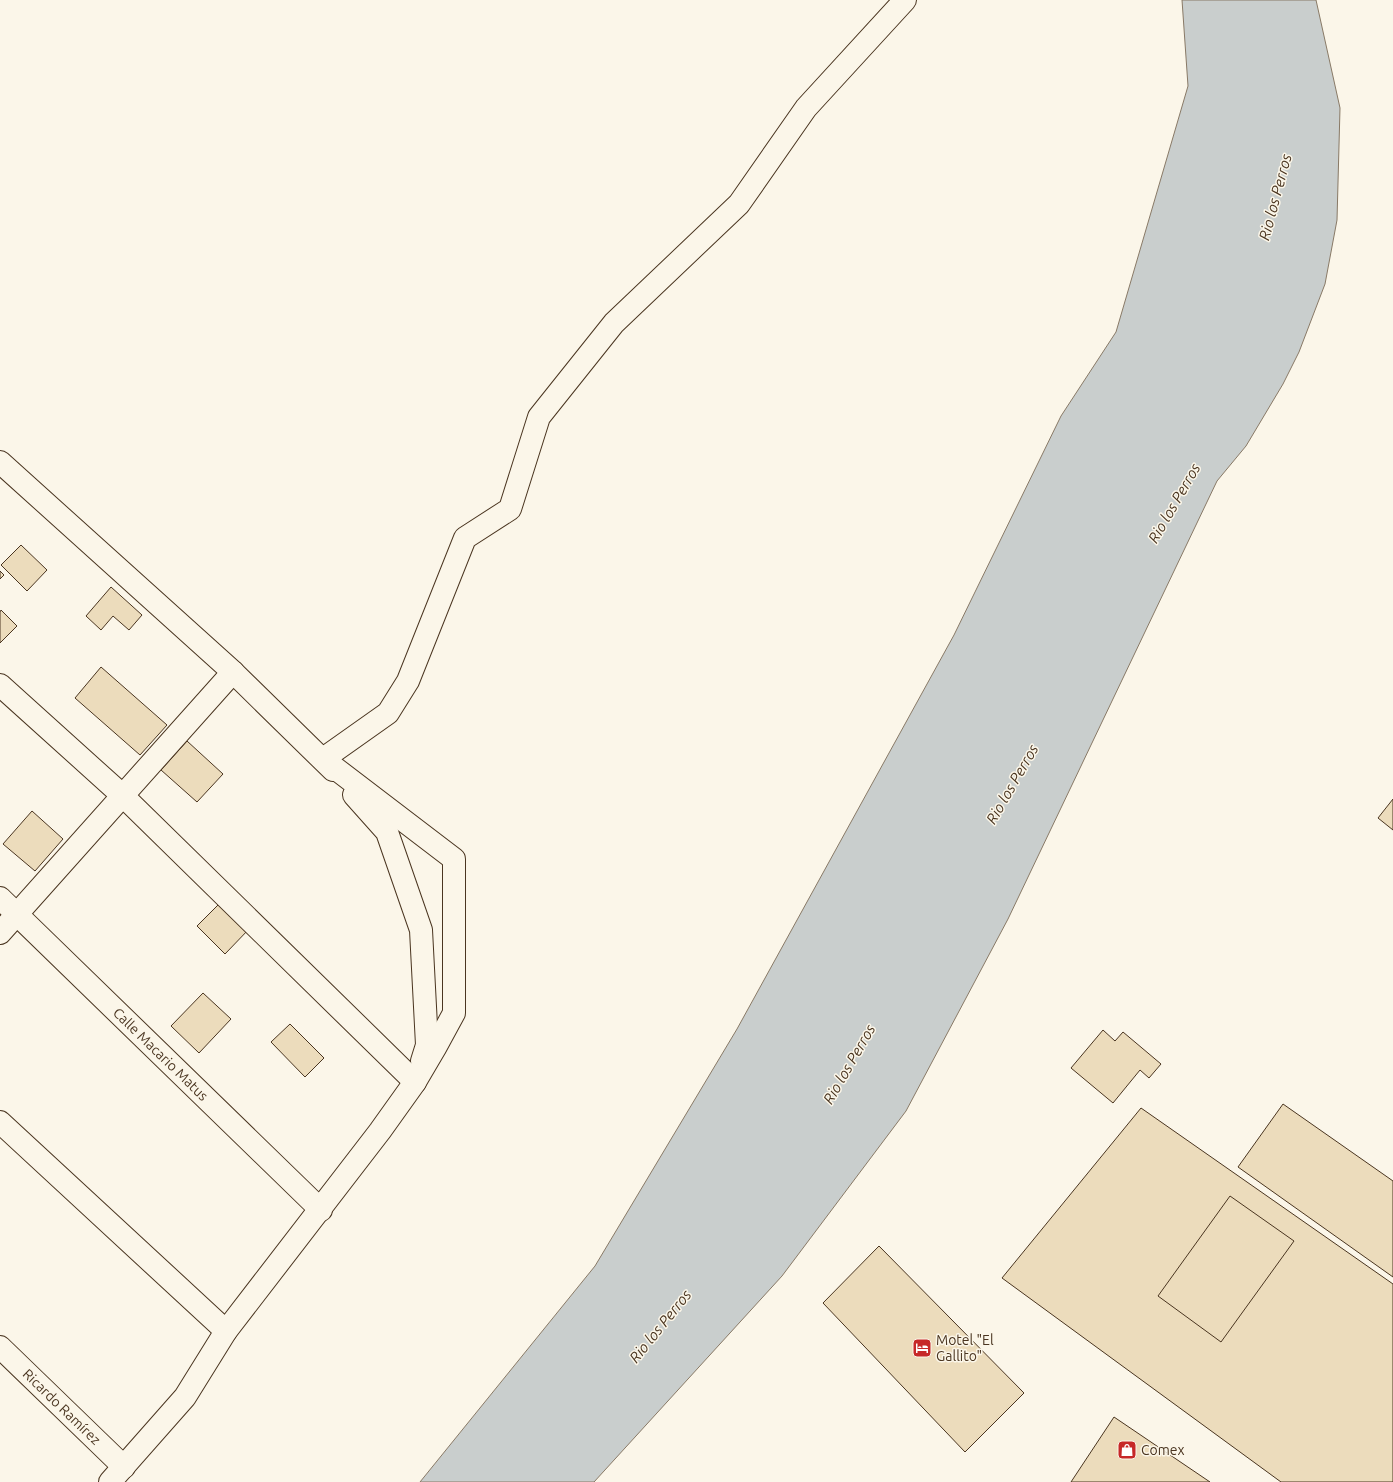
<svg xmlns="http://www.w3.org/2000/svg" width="1393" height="1482" font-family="Ubuntu,sans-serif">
<rect width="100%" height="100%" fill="#fbf6e9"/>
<path fill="#c9cecd" stroke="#887966" d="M1182,0H1316L1340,108L1337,220L1325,284L1299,352L1283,384L1246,446L1217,481L1008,919L906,1111L782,1276L594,1482H420L595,1266L737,1029L954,635L1061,416L1116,332L1188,86Z"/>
<path fill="#ecdcbc" stroke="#4a3520" d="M21,545L47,570L27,591L1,565Z
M0,571L4,575L0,579Z
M111,587L142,615L129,630L113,616L101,630L86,616Z
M1,610L17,626L0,643V612Z
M101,667L167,725L140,755L75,698Z
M187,741L223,774L197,802L161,770Z
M1393,799V830L1378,818Z
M32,811L63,839L35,871L3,844Z
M222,901L250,928L225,954L197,926Z
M203,993L231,1019L199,1053L171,1026Z
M290,1024L324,1058L305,1077L271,1042Z
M1103,1030L1115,1041L1123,1032L1161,1064L1149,1078L1140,1070L1113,1103L1071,1068Z
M1283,1104L1393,1181V1277L1238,1167Z
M1141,1108L1393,1284V1482H1281L1002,1278Z
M1230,1196L1294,1241L1221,1342L1158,1296Z
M879,1246L1024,1393L965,1452L823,1303Z
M1114,1417L1210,1482H1071Z"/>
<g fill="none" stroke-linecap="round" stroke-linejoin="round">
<defs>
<g id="minor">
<path d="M0,462L233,672L333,770"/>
<path d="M0,685L122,795L415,1082"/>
<path d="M354,795L387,832L421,930L427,1045L422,1061"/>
<path id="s1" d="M0,898L321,1210"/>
<path d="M0,933L233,672"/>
<path d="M0,1122L226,1331"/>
<path id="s2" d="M0,1347L124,1467"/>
<path d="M110,1482L185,1397L226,1331L380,1131L415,1082L435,1048L454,1013V859L323,759L388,713L408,681L465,538L510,509L539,417L614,323L739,204L806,108L905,0"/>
</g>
</defs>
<use href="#minor" stroke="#4a3520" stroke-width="24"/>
<use href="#minor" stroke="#fbf6e9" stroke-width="22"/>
</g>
<defs>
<symbol id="hotel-square" viewBox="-11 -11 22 22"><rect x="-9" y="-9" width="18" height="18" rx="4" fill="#c62828" stroke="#fbf6e9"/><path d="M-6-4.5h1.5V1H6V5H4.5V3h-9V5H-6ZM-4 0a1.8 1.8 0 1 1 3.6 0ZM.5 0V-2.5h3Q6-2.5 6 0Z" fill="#fff"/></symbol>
<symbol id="shop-square" viewBox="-11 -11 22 22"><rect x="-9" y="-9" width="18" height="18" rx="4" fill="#c62828" stroke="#fbf6e9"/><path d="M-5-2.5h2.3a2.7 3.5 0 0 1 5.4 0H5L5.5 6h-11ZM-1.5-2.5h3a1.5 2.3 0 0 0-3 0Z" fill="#fff"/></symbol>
</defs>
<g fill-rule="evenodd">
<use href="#hotel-square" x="911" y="1337" width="22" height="22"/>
<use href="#shop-square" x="1116" y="1439" width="22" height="22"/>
</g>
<g text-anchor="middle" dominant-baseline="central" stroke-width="3" stroke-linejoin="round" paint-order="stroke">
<g font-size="14" fill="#4a3520" stroke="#fbf6e9">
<text stroke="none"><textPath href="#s1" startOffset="224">Calle Macario Matus</textPath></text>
<text stroke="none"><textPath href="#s2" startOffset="86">Ricardo Ramírez</textPath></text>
</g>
<g font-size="14" fill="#4a3520" stroke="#fbf6e9" text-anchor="start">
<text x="936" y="1340">Motel "El<tspan x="936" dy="16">Gallito"</tspan></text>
<text x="1141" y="1450">Comex</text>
</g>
<g font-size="15" font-style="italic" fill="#4a3520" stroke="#fbf6e9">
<text transform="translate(1275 197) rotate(-75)">Rio los Perros</text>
<text transform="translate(1174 503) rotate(-60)">Rio los Perros</text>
<text transform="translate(1012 784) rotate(-60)">Rio los Perros</text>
<text transform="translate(849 1064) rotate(-60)">Rio los Perros</text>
<text transform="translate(660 1326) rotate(-51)">Rio los Perros</text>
</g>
</g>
</svg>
